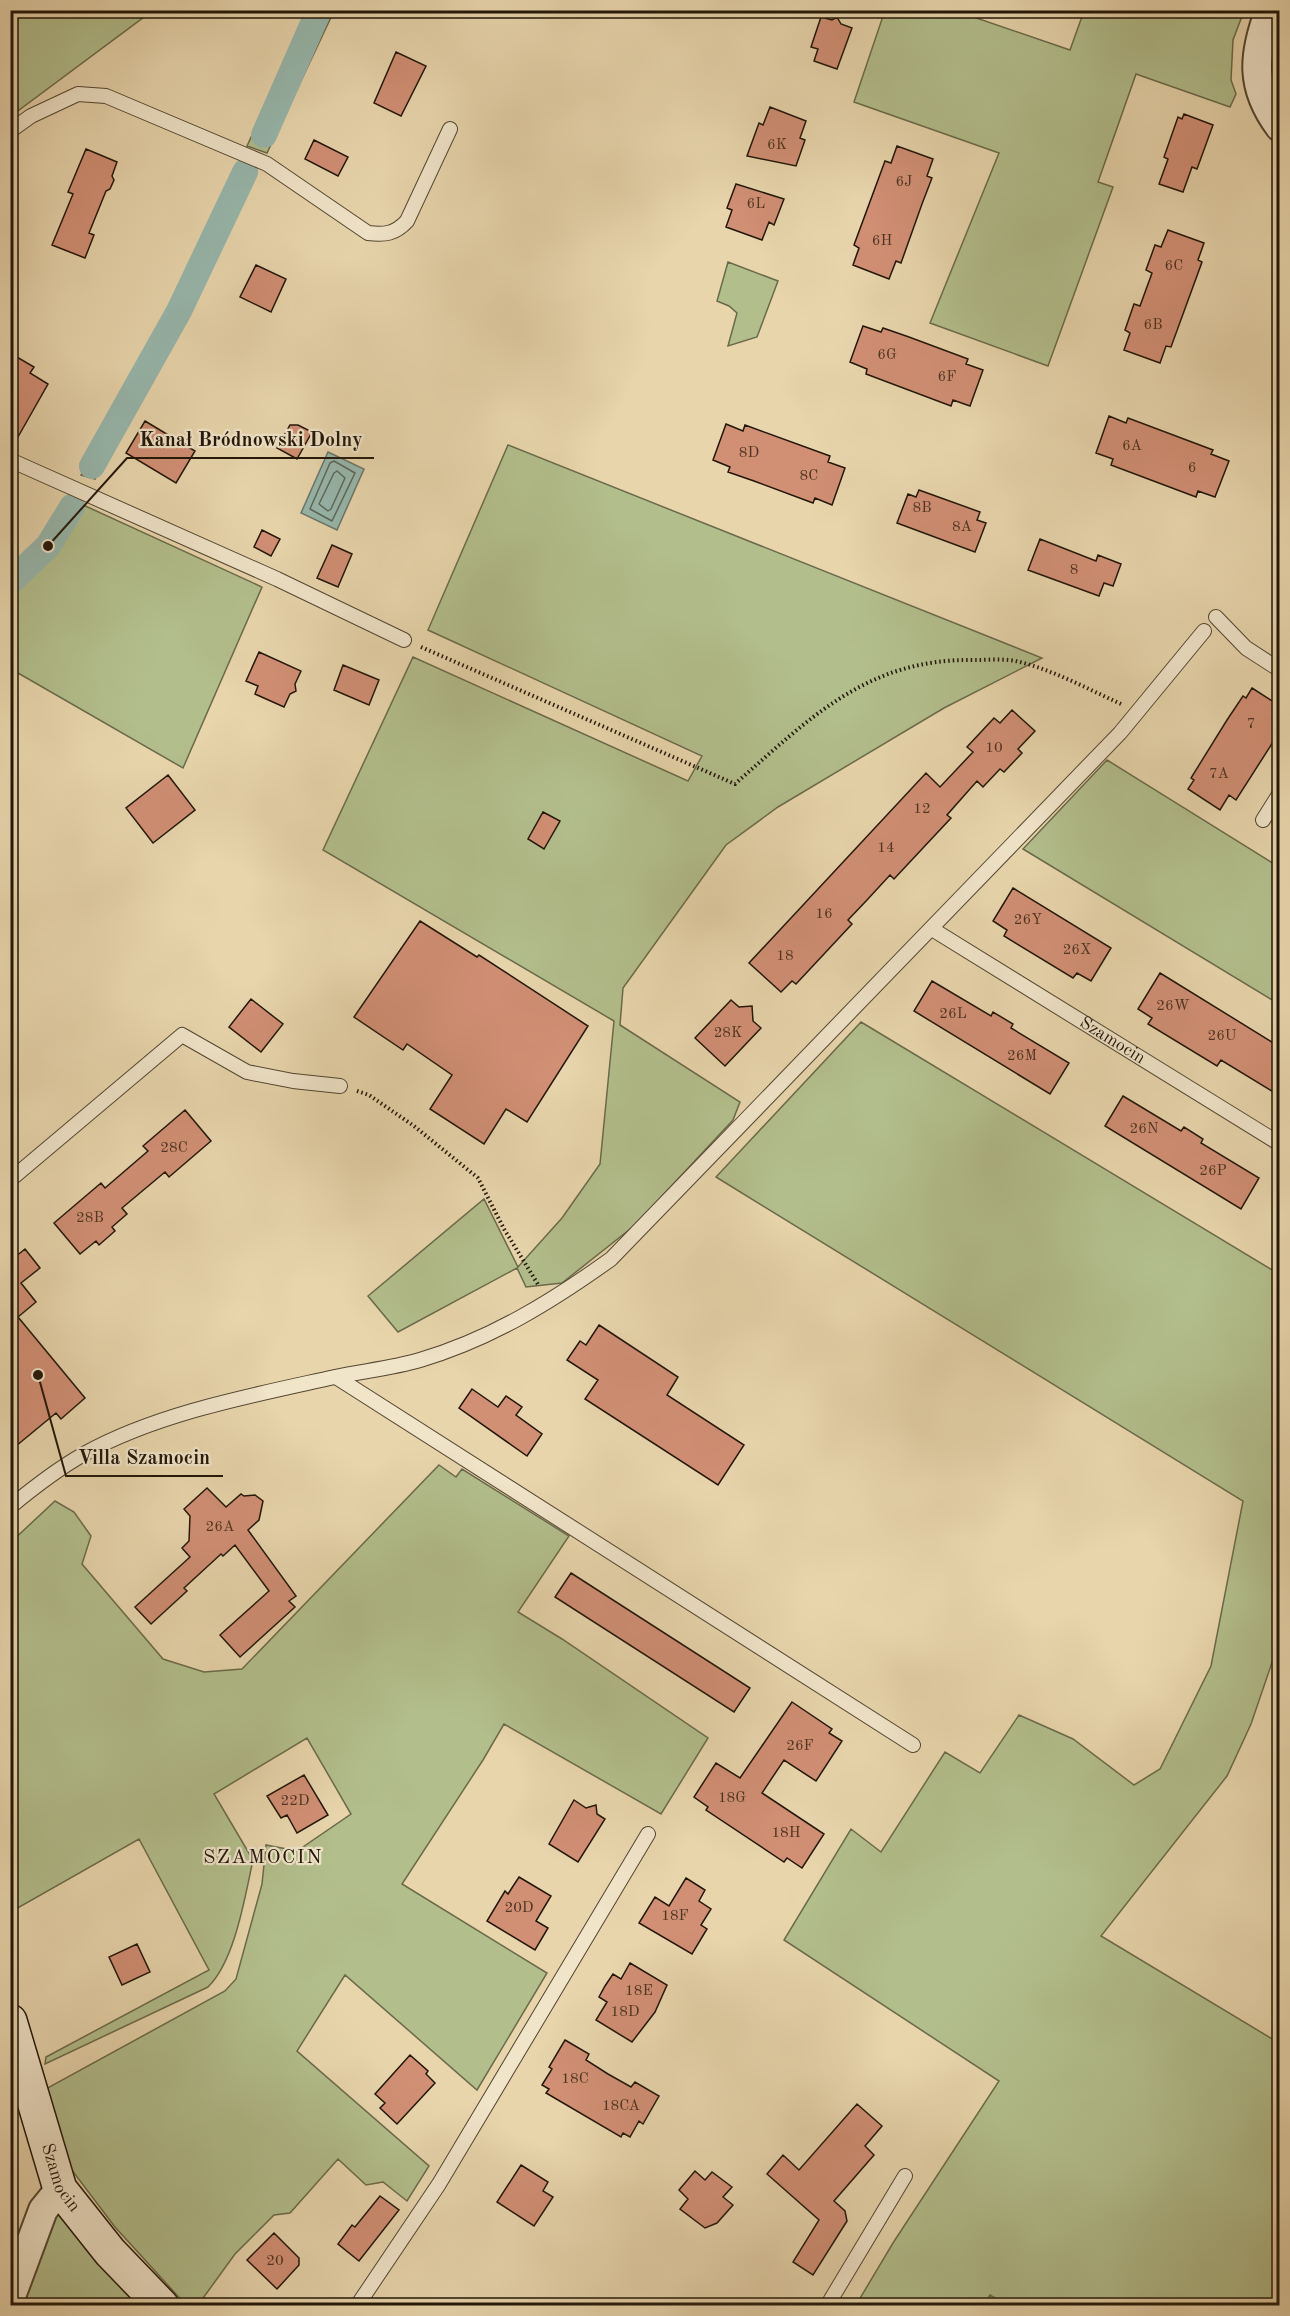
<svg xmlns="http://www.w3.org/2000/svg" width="1290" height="2316" font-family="'Old Standard TT',serif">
<rect width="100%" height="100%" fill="#e8d5ac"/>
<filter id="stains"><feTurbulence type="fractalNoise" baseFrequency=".00333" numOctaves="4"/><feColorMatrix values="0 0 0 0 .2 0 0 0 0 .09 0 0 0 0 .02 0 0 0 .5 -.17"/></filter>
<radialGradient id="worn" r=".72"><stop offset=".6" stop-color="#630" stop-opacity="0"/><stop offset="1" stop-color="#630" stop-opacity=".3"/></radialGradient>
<path fill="#b2be8c" stroke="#6a6a4a" stroke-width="1.5" d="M11,10H152V11L11,116Z
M309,11H334L267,153L247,146Z
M897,11H956L1070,50L1084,11H1244L1233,40L1231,80L1236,94L1230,107L1136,74L1098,182L1113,187L1048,366L930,323L999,153L854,102L883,16Z
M240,162L256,168L185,314L95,479L81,475L174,308Z
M728,262L778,281L757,337L728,346L737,313L729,306L717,301Z
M508,445L1042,658L944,708L778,807L726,845L623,988L620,1025L740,1102L733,1120L634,1226L562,1283L526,1287L517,1268L398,1332L368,1296L484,1199L518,1267L562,1218L600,1164L614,1021L323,850L413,657L688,781L702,756L428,630Z
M68,498L262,587L183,768L11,669V573L43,542Z
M1107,760L1279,867V1004L1023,849Z
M861,1022L1279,1274V1642L1251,1724L1227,1776L1101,1936L1279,2043V2305L1009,2306L990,2295L984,2305H856L893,2243L999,2081L784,1940L851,1829L881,1852L945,1752L980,1773L1019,1715L1073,1739L1134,1785L1160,1769L1211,1666L1243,1501L716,1177Z
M439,1465L456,1477L462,1469L569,1536L518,1612L562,1639L708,1738L661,1814L504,1724L483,1760L402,1884L547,1973L477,2090L345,1975L297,2051L429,2166L407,2201L383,2182L366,2185L338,2159L290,2213L274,2215L235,2254L198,2305H186L115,2227L71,2169L42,2091L225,1991L236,1979L262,1884L266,1845L297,1851L351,1814L307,1738L214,1794L253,1860C245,1896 235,1961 208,1987L45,2064L46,2057L209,1970L139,1839L16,1909L10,1893V1543L55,1501L74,1512L91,1536L82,1564L163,1659L204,1672L242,1669Z
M66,2211L154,2306H14L51,2213Z"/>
<path fill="#97b8ad" stroke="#68776b" stroke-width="1.5" d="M328,452L364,469L337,530L301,513Z"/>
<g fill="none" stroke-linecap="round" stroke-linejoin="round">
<path stroke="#5c675a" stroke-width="1.5" d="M334,461L355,473L332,521L310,509L330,463Z
M337,471L345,478L331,509L328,511L319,504L334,473Z"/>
<path stroke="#97b8ad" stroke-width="26" d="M264,135L319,10
M92,466L179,311L245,172
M10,582L48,546L72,507"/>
</g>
<path fill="#d18f74" stroke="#211608" stroke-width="1.5" d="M821,17L832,20L837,17L841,24L852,28L837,69L814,61L818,49L811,47Z
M396,52L426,66L401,116L374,103Z
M770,107L806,121L800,138L805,140L796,166L747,156L759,123L763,125Z
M1184,114L1213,125L1197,169L1192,167L1183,192L1159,184L1168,159L1164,157L1178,117L1182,119Z
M314,140L348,157L338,176L305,159Z
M897,146L933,159L927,176L932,178L922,204L901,263L896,261L889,279L853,265L859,248L854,245L885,161L891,163Z
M86,149L117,162L112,176L114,180L110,189L106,191L89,233L94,235L85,258L52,245L73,194L68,192Z
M736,184L784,199L774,225L769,222L762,240L726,227L732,210L727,208Z
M1168,230L1204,243L1198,260L1202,262L1171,347L1166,346L1160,363L1124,350L1130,333L1125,330L1134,304L1140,306L1152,273L1146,270L1155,245L1161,247Z
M256,265L286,279L271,312L240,297Z
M863,326L881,332L883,328L909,337L968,359L966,364L983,370L970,406L953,400L951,406L866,374L867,369L850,362Z
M10,353L34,367L30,373L48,384L10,451Z
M1109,416L1126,423L1128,418L1213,450L1211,454L1229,461L1215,497L1198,491L1196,497L1111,465L1113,459L1096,453Z
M145,421L195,451L176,483L126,453Z
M726,424L743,431L745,425L830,456L828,462L845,468L832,505L815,498L813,503L754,481L728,472L730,467L713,460Z
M290,425H298L312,432L297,459L277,448Z
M919,490L980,512L977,520L986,523L975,552L897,523L908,494L916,497Z
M262,530L280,539L271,556L254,547Z
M1040,539L1096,561L1098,555L1121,564L1113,586L1104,583L1099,596L1028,570Z
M332,545L352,554L338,587L317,578Z
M259,652L301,671L295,684L296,691L290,694L284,707L255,694L258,686L246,681Z
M343,665L379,680L369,705L334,690Z
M1252,688L1280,706V731L1236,800L1229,795L1220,810L1188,789L1194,780L1191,778L1227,720L1243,696L1246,698Z
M1012,710L1035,731L1018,749L1022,753L1004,772L1000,769L983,787L977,781L947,815L951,818L894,879L890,875L867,900L848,920L852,924L796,984L792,981L781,992L749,963L926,773L940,787L973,752L967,747L994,718L1000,723Z
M168,775L195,810L153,843L126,808Z
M543,812L560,821L544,849L528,839Z
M1013,888L1111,948L1091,981L1077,973L1073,978L1004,936L1007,930L993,921Z
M420,921L477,957L479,955L588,1026L527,1122L506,1109L484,1144L430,1109L452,1075L407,1044L403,1050L354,1017Z
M1160,973L1280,1047V1096L1221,1060L1217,1066L1148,1024L1152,1018L1138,1009Z
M932,981L991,1016L993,1012L1013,1024L1011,1028L1069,1063L1050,1094L914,1011Z
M251,999L283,1024L261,1052L229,1027Z
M731,1000L739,1007L752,1006L753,1021L761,1028L725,1066L695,1038Z
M1123,1096L1181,1131L1184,1127L1203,1139L1201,1143L1259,1178L1241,1209L1105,1126Z
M185,1110L211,1141L169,1177L165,1172L122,1208L127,1214L112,1227L115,1231L99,1245L96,1241L80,1254L54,1223L101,1183L105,1188L148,1151L143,1146Z
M25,1249L40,1268L21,1283L36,1302L18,1317L85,1398L61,1419L56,1413L10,1451V1261Z
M599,1325L678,1377L667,1395L744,1445L718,1485L585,1399L598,1380L567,1360L580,1341L586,1345Z
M472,1389L498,1407L506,1396L522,1407L516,1415L542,1434L527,1456L459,1408Z
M207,1488L226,1507L241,1494L244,1496L255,1495L263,1501L259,1520L248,1530L296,1596L289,1601L295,1607L240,1657L220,1635L269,1591L235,1545L223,1556L221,1554L184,1588L187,1591L151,1624L135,1607L190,1557L182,1548L189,1541L190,1516L184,1509Z
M571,1573L750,1688L734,1712L555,1597Z
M792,1702L832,1729L829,1733L842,1741L816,1781L784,1760L762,1793L824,1834L802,1868L787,1858L784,1862L706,1810L708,1807L694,1797L716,1763L740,1778Z
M304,1775L328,1815L297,1833L287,1815L281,1818L267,1796Z
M574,1800L586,1808L596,1805L597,1814L605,1819L578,1862L549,1844Z
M519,1877L551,1896L536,1921L548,1928L535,1950L487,1921L505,1891L508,1894Z
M686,1878L705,1890L699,1901L711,1909L701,1925L707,1929L692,1954L639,1923L655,1897L669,1906Z
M137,1944L150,1972L122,1985L109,1957Z
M630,1963L667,1985L655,2012L632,2042L596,2020L607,2002L599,1997L605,1986L613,1974L621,1979Z
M565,2040L589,2054L586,2060L608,2074L631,2087L635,2082L659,2096L643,2124L639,2121L630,2137L623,2133L621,2137L546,2093L549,2089L542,2085L552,2069L549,2067Z
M410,2055L428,2071L426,2074L435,2083L397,2124L380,2108L385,2103L375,2094Z
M857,2104L882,2126L865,2146L874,2155L834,2201L845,2211L847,2221L813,2275L793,2262L819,2220L767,2174L783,2155L799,2170Z
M521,2165L548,2182L543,2191L553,2197L534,2226L497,2202Z
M695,2171L705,2180L712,2172L732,2187L723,2197L733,2205L717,2223L705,2228L680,2209L688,2199L679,2190Z
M380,2196L399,2210L359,2261L338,2244L352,2225L355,2227Z
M274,2233L299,2258V2265L277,2289L247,2260Z"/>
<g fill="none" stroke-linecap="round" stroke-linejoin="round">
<defs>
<g id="lane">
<path d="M10,131L31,116L78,94L106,96L267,164L368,233C385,235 395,234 407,221L450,129"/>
<path d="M10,460L277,579L404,640"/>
<path d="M1216,617L1246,648L1280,670"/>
<path d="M1263,820L1280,793"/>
<path id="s1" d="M932,929L1280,1144"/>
<path d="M10,1180L182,1035L247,1072L293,1081L340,1086"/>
<path d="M336,1377L913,1745"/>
<path d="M10,1507C33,1488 59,1468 84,1454C157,1413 254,1395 335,1377C363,1371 393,1368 420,1360C491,1339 551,1302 611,1259L1120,733L1204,631"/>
<path d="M357,2306L439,2184L648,1834"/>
<path d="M827,2306L905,2176"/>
</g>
<path id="street" d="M1270,10C1253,55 1250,87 1280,127
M10,2299L43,2210L60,2189"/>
<g id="secondary">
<path id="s2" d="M10,2021L60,2189L110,2252L162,2306"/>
</g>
</defs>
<use href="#lane" stroke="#534631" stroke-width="16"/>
<use href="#street" stroke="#534631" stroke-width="32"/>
<use href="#secondary" stroke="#211608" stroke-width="36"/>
<path stroke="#211608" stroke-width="4" stroke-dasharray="1.5 3" stroke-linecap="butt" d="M421,647L735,784C810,718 868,658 974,660C989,660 1006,658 1020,662C1055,671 1088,689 1121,704
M357,1091L369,1095L414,1126L478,1178L504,1229L539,1286"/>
<use href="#lane" stroke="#f0e4c9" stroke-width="14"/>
<use href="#street" stroke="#f0e4c9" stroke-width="28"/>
<use href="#secondary" stroke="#f0e4c9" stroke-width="33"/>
</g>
<g text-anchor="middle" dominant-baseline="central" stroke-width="4.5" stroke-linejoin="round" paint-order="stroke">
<g font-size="15" fill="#4d3423">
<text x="777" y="145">6K</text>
<text x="904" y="182">6J</text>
<text x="756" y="204">6L</text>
<text x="882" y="241">6H</text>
<text x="1174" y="266">6C</text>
<text x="1153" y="325">6B</text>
<text x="887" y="355">6G</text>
<text x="947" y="377">6F</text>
<text x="1132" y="446">6A</text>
<text x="749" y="453">8D</text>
<text x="1192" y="468">6</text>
<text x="809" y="476">8C</text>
<text x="922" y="508">8B</text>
<text x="962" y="527">8A</text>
<text x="1074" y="570">8</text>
<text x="1251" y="724">7</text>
<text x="994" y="748">10</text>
<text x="1219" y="774">7A</text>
<text x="922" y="809">12</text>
<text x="886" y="848">14</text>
<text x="824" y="914">16</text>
<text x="1028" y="920">26Y</text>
<text x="1077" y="950">26X</text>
<text x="785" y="956">18</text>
<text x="1173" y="1006">26W</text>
<text x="953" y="1014">26L</text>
<text x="728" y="1033">28K</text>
<text x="1222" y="1036">26U</text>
<text x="1022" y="1056">26M</text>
<text x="1144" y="1129">26N</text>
<text x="174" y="1148">28C</text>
<text x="1213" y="1171">26P</text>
<text x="90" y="1218">28B</text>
<text x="220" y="1527">26A</text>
<text x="800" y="1746">26F</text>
<text x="732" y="1798">18G</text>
<text x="295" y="1801">22D</text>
<text x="786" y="1833">18H</text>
<text x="519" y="1908">20D</text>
<text x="675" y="1916">18F</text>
<text x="639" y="1991">18E</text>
<text x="625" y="2012">18D</text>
<text x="575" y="2079">18C</text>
<text x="621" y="2106">18CA</text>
<text x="275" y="2261">20</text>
</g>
<g font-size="18" fill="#211608" stroke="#f0e4c9">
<text stroke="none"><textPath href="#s1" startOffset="212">Szamocin</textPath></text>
<text stroke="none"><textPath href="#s2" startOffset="165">Szamocin</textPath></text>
</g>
<g font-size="20" letter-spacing="1.5" fill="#211608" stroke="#f0e4c9">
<text x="263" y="1858">SZAMOCIN</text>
</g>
</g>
<path fill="none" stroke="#211608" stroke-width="2" d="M48 546L127 458H374M38 1375L66 1476H223"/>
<g fill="#211608" stroke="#f0e4c9" stroke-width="2">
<circle cx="48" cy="546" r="6"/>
<circle cx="38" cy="1375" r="6"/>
</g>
<g font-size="20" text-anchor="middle" font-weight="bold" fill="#211608" stroke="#f0e4c9" stroke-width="4.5" stroke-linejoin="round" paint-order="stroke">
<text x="251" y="446">Kanał Bródnowski Dolny</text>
<text x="144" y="1464">Villa Szamocin</text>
</g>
<rect width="1290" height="2316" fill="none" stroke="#e8d5ac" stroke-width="36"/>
<rect x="12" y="12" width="1266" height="2292" fill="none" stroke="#211608" stroke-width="3"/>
<rect x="18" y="18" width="1254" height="2280" fill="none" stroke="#211608" stroke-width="1.5"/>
<rect width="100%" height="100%" filter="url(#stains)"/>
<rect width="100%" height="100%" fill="url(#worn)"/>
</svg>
